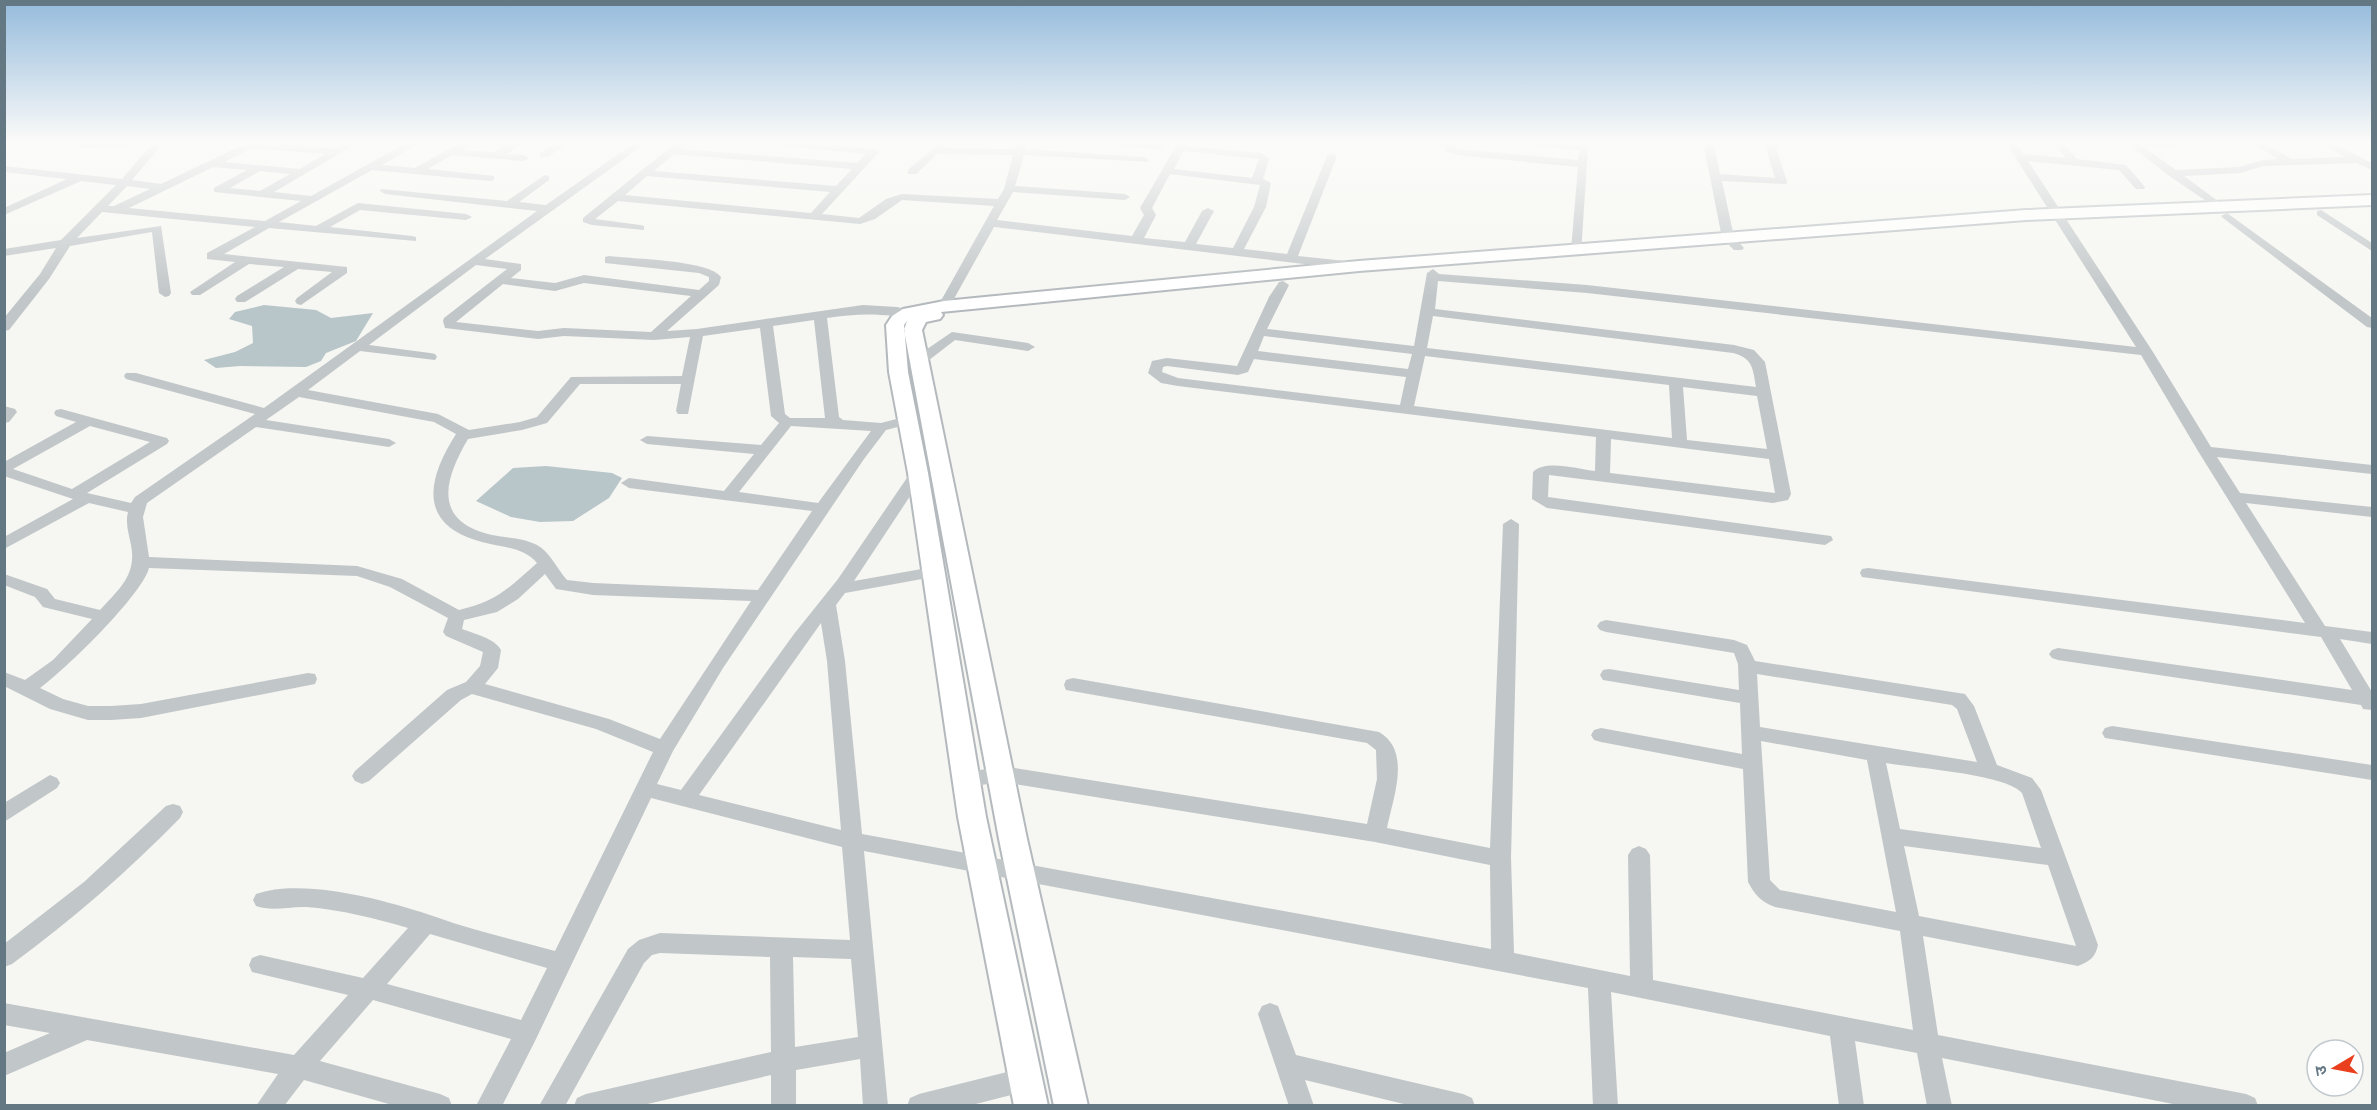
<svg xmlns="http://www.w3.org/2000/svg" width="2377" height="1110" font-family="Jost,'Noto Sans Devanagari',sans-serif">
<rect width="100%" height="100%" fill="#f6f6f2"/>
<path fill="#b8c6c9" d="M264,305L316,310L331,318L373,313L356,341L326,353L321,361L306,367L240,366L216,368L204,360L235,352L253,343L252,326L229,319L235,312Z
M546,466L612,473L622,478L609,498L573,521L540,522L511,517L476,501L513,468Z"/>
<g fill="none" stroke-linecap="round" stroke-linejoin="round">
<defs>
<path id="secondary" d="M2372,195V205L2026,220L1359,271L941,312L943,315L940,319L926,322L922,330L1027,839L1088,1106H1054L999,839L904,330L907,321L904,325L908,372L928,473L986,817L1048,1106H1014L958,817L908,473L889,372L886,325L892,316L903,309L944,301L1359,261L2026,210Z"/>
</defs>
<use href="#secondary" stroke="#b3b9bd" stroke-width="4"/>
<path fill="#c1c6c8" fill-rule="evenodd" d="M79,141H165L132,180L161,184L251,141L335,149L349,141H361L274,192L311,196L410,141H422L382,165L415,168L463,141H475L462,150L494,152L513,141H525L507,154L524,155L529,158L524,161L452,155L428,169L494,176V180L490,181L372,170L279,222L316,226L358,203L466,214L472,217L466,220L360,210L330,227L412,236L416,237V241L269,228L224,254L347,267V273L301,305L297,304L295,301L297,298L332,272L298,269L245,302H237L235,299L237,296L284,267L249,264L200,295H192L190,292L235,262L207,259V253L255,227L102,212L77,238L161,226L171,293L169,296L165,297L159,293L152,232L70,246L49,279L9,330L4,331V318L40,274L56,248L4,256V249L61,240L116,185L81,181L4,215V208L67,179L4,172V166L122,179L151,145L82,148L77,145ZM252,148L325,154L300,169L224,162ZM213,167L247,170L214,188V192L301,201L265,221L129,208ZM260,171L290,174L260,191L230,188ZM127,186L150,189L114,206H108Z
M558,141H570L548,157H540V153Z
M637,141H649L485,259L521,264V270L511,278L555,283L584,275L699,290L709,281V277L699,273L605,263V257L609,256C631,259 710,260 721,277L719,285L667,331L697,329L863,305L897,307L925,314L926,317L920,321C887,313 860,313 827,318L839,417L843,420L881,423L908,416L915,420L913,423L886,430L864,459L723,668L673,751L657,784L681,790L794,634L838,579L913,469L918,467L926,472L854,581L933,567L939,568L941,572L939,576L933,577L845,593L836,605L845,661L862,834L1491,949L1490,865L1375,842L1002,782L966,787L959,784L956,779L959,774L1002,766L1367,824L1377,779L1376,750L1367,743L1066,690L1064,685L1066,680L1073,678L1379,732C1412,751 1393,798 1387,828L1490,848L1503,524L1511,519L1519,524L1511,858L1514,953L1630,976L1628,855L1632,849L1639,846L1646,849L1650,855L1653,980L1913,1030L1900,931L1775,907C1761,902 1755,895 1748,882L1743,769L1601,742L1594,740L1591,735L1594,730L1601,728L1742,754L1740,703L1609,681L1603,680L1600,675L1603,670L1609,669L1739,690L1738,664L1734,653L1606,632L1600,630L1597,626L1600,622L1606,620L1734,640L1747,645L1755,661L1965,694L1974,706L1997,765L2032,778L2041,790L2098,945C2095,958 2090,961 2078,966L1923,936L1938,1035L2246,1094L2255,1098L2258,1106H2183L1942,1058L1952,1106H1927L1917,1053L1855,1041L1864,1106H1839L1830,1036L1611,992L1618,1106H1593L1588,988L864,851L888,1106H863L860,1059L796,1070V1106H771V1075L639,1106H574L577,1098L586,1094L771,1052L770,957L660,953L652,955L644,963L565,1106H539L628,949L639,940L660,933L850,940L842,847L651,798L535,1041L502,1106H476L511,1039L373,1000L320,1061L440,1094L449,1098L452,1106H396L304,1080L284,1106H256L278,1074L87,1040L4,1076V1053L50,1033L4,1025V1003L294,1055L348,995L252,972L249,965L252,958L260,955L363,978L408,928C374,918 342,910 307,907C290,906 272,912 256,906L253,900L256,894C303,877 390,901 436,917C474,931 516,940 555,951L653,752L596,729L472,694L461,700L369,781L362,784L355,781L352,776L355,771L447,690L466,682L480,666L483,652L446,636L443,632L448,618L390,587L357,576L149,568C142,595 65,670 40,688L63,699L88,706H111L141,704L308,673L315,674L317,679L315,684L141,718L111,720H88L50,709L4,686V672L25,680L53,660L92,619L43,607L35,597L4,585V574L47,589L55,599L100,610C119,589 137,575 131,545C129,534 125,523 128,512L89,503L4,549V537L73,499L4,476V462L76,422L56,416L54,413L56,410L61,409L167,438L169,441L167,444L87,493L131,503L135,497L255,414L126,379L124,376L126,373H136L264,408L537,211L385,194L380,191L381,189L507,201L545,175L549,176V180L519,202L546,205ZM476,265L507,269L444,318L443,321L445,328L538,339L564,336L654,340L690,337L682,376L571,377L537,417L520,422L469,430L438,414L308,390L360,351L435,360L437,357L435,354L430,353L369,345ZM584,283L691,296L651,332L564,328L538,331L456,322L503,284L555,291ZM814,320L825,418H790L785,414L773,326ZM760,328L771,416L779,423L761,445L647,436L640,440L647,444L754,454L724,491L629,478L621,483L629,488L812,511L758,590L593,583L567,580C557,569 551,553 537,545C524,538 507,538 492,535C432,521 444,480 468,439L522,430L547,423L580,384H681L676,411L678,414H688L703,336ZM299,397L434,422L456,434C426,481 418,525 482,542C502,548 522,546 537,563C509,588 497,601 459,610L402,579L357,566L149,557L143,517L147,503L256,427L389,447L396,443L389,439L266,420ZM90,426L150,442L72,489L13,469ZM791,426L871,431L818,503L739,492ZM545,574L556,589L593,595L751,601L660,739L609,719L485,684L498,668L501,650C494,638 475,634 462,629L464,620L497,612L518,599ZM821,623L827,661L841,830L699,795ZM1757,674L1952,705L1957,709L1977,762L1760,727ZM1761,741L1867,760L1896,912L1780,890L1770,880ZM1886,763C1914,768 2006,774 2022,793L2041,848L1900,829ZM1904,846L2048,865L2076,946L1919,916ZM430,934L547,968L521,1020L387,984ZM793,957L851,959L858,1037L795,1047Z
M678,141L687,143L681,149L857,163L866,154L767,144L762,141H796L878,150L879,152L822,214L859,218L886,199L902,194L998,199L1004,189L1013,155L937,154L916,174H908V170L942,141L947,144L944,148L1015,149L1018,141H1026L1025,149L1144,157L1149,160L1148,162L1024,155L1015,186L1125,194L1130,197L1125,200L1013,192L997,220L1132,236L1144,215L1140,208L1179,141H1189L1187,146L1262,153L1269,159L1263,179L1271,183L1266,207L1244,249L1287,254L1327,156L1332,153L1337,156L1298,256L1355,262L1361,266L1355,270L994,227L950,306L944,310L938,306L994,206L902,200L875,219L860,224L618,201L595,219L640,225L644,226V230L592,225L583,222V218ZM1183,151L1259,159L1252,178L1174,169ZM674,154L852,169L836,186L654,171ZM1170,174L1260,185L1254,207L1233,248L1196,244L1214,211L1208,208L1202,211L1185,242L1144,238L1156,215L1152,208ZM647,176L830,192L811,213L625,195Z
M1084,141C1102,141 1151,136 1164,146L1159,149L1089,144Z
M1444,141H1454V147L1459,149L1578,160L1579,151L1576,150L1516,144L1511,141C1532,141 1570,137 1588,148L1581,253H1573L1571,250L1578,167L1457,155L1445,151Z
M1703,141H1713L1720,174L1775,178L1764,141H1774L1787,182L1786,184L1722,181L1734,237L1744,248L1742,250H1734L1722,238Z
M1919,141H1929L1930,143L1925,146Z
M2005,141H2015L2024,154L2066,158L2052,141H2062L2077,159L2126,165L2145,187L2144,189H2136L2119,170L2028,161L2153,352L2211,447L2372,465V474L2217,457L2240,493L2372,507V517L2246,503L2325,626L2372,632V644L2340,639L2372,692V710L2363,709L2361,705L2058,660L2052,658L2049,654L2052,650L2058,648L2352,690L2321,637L1862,577L1860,573L1862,569L1868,568L2305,623L2198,451L2141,355L1587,293L1438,281L1435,309L1734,345L1754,350L1765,362L1791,494L1788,500L1773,503L1549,475L1548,497L1831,536L1833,540L1825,545L1547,508L1532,499L1533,472C1545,459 1578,469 1595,471L1596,437L1178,386L1161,383L1148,373L1152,361L1167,358L1237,366L1269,297L1279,282L1283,281L1289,285L1267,329L1414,346L1427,273L1433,269L1439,274L1587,285L2136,347ZM1433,316L1733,353C1753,358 1753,369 1756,387L1427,348ZM1264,336L1412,354L1408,369L1258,351ZM1425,356L1669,385L1672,438L1414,406ZM1254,359L1406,377L1400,405L1178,378L1162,372L1163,367L1167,366L1238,375L1248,372ZM1683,387L1757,396L1767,449L1687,440ZM1611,439L1769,459L1775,493L1610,473Z
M2125,141H2244L2239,144L2144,147L2176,170L2239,167L2263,160L2278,159L2248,141H2260L2292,159L2345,157L2316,141H2329L2372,163V170L2357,163L2264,166L2240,173L2184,176L2222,204V208L2218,209L2168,175Z
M2321,210L2372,243V251L2317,215V211Z
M2227,213L2372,318V328L2367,327L2223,218L2221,216Z
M952,332L1028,343L1035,347L1028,351L955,340L924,364H914L912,361L914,358Z
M4,406L15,409L17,412L9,422L4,423Z
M2112,726L2372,765V780L2105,738L2102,733L2105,728Z
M50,775L57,778L60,783L57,788L4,822V803Z
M173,804L180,806L183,812L180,818C128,871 72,920 12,964L4,967V944L84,882L166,806Z
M1270,1003L1278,1006L1296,1055L1463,1094L1472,1098L1475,1106H1412L1305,1080L1314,1106H1289L1258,1014L1262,1006Z
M1027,1067L1036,1071L1039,1079L1036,1087L1027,1091L968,1106H907L910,1098L919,1094Z"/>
<use href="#secondary" fill="#fff" fill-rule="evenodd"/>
</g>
<linearGradient id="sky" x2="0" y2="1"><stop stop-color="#95bbdc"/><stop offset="0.48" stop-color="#fbfbf9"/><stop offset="1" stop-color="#fbfbf9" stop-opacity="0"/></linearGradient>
<rect width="2377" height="296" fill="url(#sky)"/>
<rect width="2377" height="1110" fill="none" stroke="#647884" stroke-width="12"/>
<g transform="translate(2335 1068) rotate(260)"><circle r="28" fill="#ffffff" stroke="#c1c9ce" stroke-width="1.5"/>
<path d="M0-4.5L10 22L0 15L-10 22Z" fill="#ea3f1e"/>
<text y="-9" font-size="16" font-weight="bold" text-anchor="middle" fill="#647884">उ</text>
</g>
</svg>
